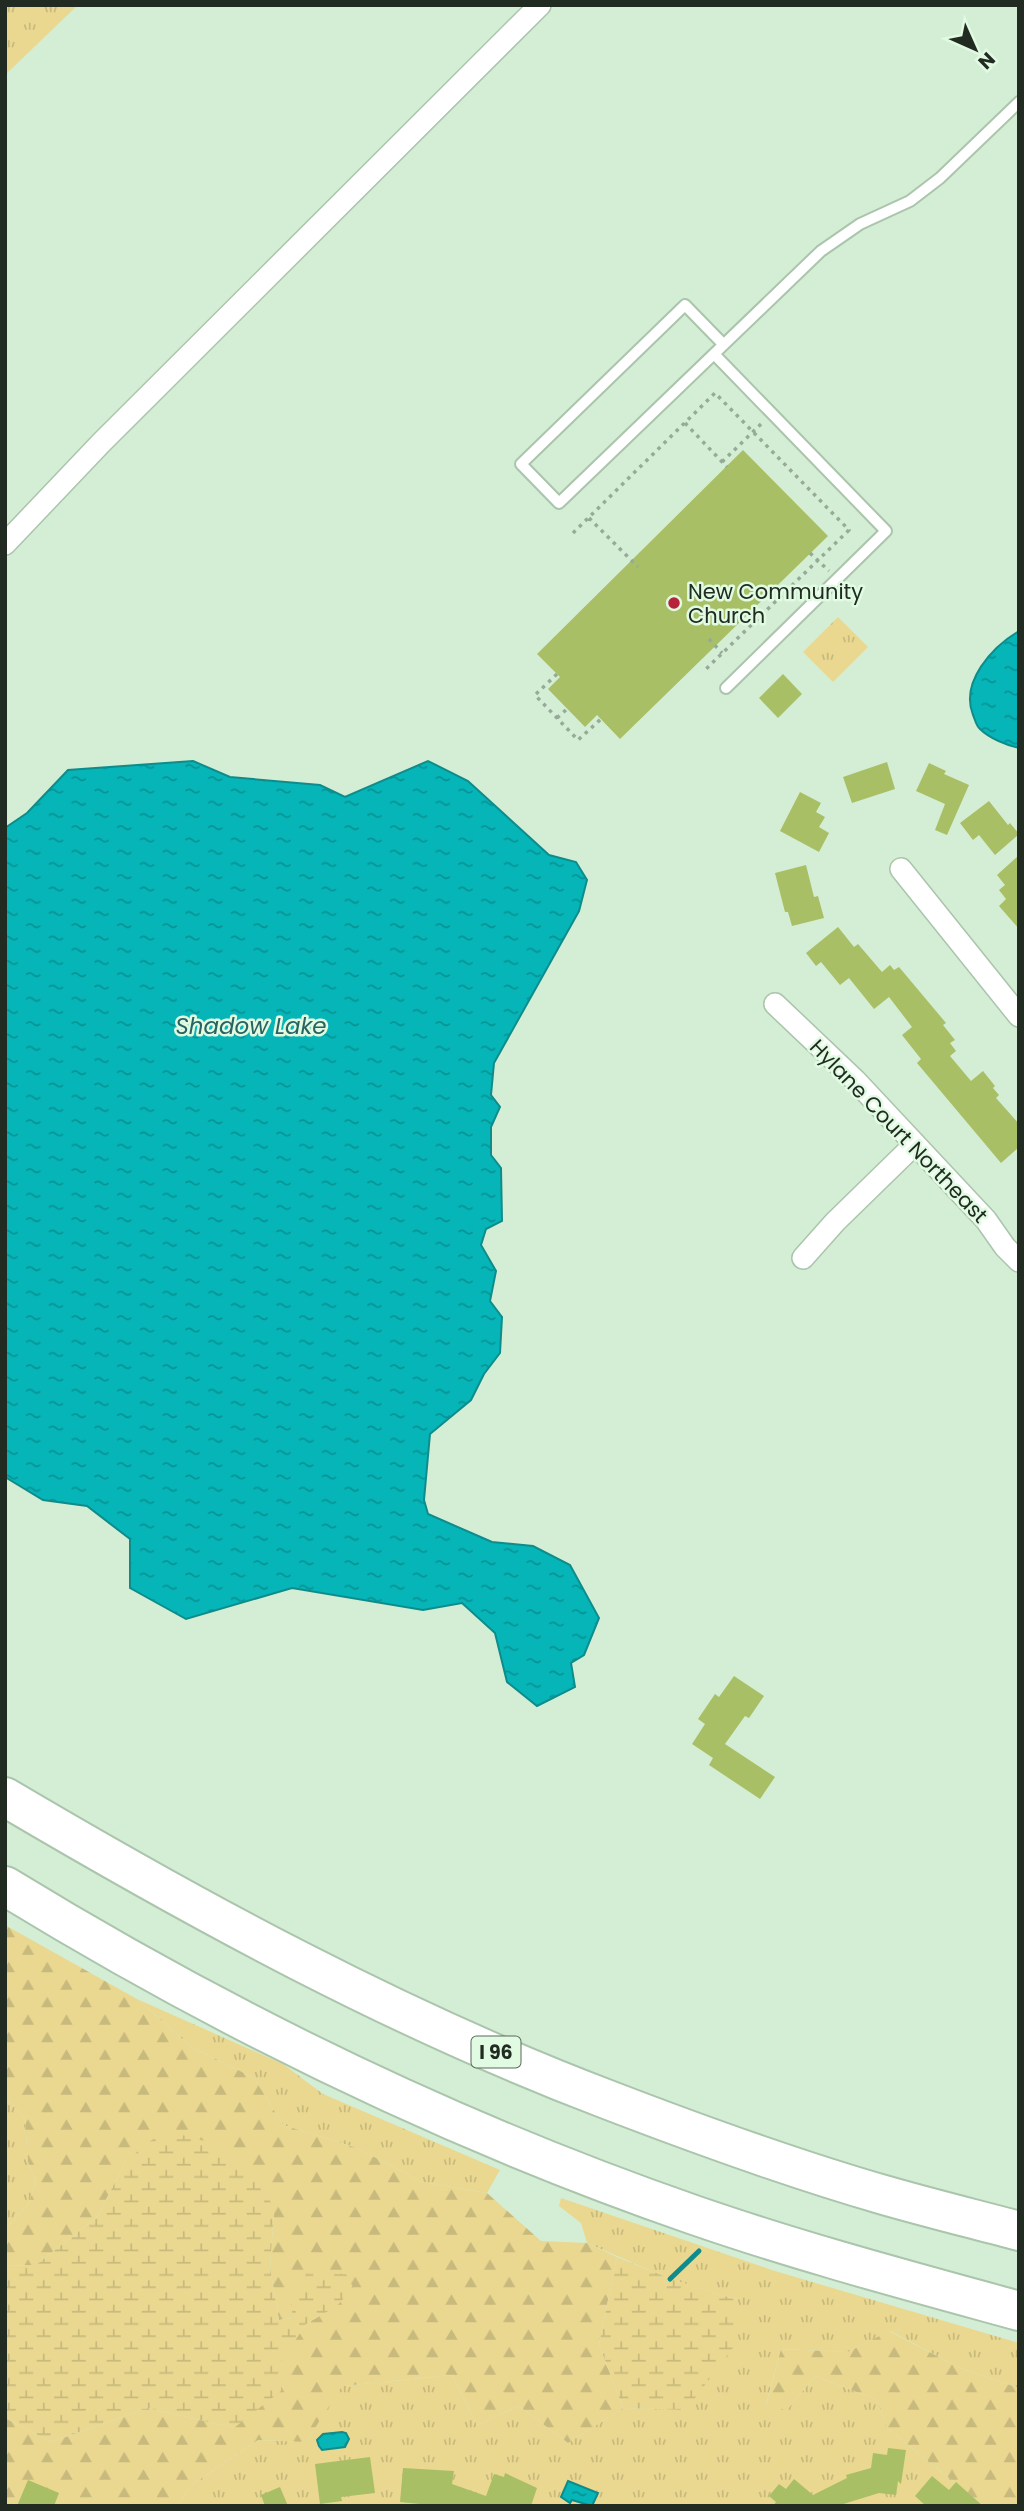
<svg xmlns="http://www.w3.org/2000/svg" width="1024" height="2511" font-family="Poppins,sans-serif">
<defs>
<pattern id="grass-tufts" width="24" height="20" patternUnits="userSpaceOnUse" patternTransform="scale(1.75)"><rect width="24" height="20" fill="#ead891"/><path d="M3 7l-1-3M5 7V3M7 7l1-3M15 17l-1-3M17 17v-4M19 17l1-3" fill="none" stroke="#c8ba7d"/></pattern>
<pattern id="forest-firs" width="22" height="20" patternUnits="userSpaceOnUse" patternTransform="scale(1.75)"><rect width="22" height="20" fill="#ead891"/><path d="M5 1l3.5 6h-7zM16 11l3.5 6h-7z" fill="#c8ba7d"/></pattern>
<pattern id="wetland-marsh" width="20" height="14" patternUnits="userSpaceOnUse" patternTransform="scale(1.75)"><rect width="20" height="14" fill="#ead891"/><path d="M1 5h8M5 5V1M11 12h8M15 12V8" fill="none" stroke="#c8ba7d"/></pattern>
<pattern id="water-ripples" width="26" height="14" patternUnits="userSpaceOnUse" patternTransform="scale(1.75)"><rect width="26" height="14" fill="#06b5b8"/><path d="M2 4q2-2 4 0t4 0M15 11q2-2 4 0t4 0" fill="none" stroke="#079395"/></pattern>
</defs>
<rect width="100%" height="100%" fill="#d3eed4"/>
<path fill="url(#grass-tufts)" d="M5,5H78L5,75Z
M838,617L868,647L833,682L803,652Z
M137,1999L283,2064L323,2094L500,2170L487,2193L422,2182L357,2148L283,2125L254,2078L190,2046Z
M5,2097L25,2118L28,2162L36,2181L29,2203L5,2230Z
M561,2198L775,2271L1019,2343V2388L960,2368L890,2331L848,2352L781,2349L766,2404L787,2410L815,2376L877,2400L887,2428L984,2506H177L193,2484L258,2440L306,2442L341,2386L452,2375L477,2425L519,2406L568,2443L623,2408L686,2410L737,2300L670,2279L587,2243L581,2223L559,2206Z"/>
<path fill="url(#forest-firs)" d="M5,1925L137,1999L190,2046L254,2078L283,2125L357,2148L422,2182L487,2193L541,2241L587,2243L617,2257L599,2344L623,2408L568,2443L519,2406L477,2425L452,2375L342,2386L306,2442L258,2440L193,2484L177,2506H5V2418L51,2442L148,2408L234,2428L306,2324L336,2306L292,2294V2318L279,2320L270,2268L274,2210L126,2161L97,2217L36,2265L5,2266V2230L29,2203L36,2181L28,2162L25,2118L5,2097Z
M889,2331L960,2368L1019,2388V2506H984L887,2428L877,2400L815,2376L787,2410L766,2405L781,2349L848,2352Z"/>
<path fill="url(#wetland-marsh)" d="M164,2130L208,2142L263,2184L274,2210L270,2268L279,2320L292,2318V2294L307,2273L346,2274L353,2287L337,2306L306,2324L281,2362V2391L234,2428L148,2408L51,2442L5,2418V2266L36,2265L97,2217L126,2161Z
M617,2257L671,2279L737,2300L735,2345L686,2410L623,2408L599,2344Z"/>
<path fill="url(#water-ripples)" stroke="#0e8c8b" stroke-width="2" d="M1019,631V748C1006,745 989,738 980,729C976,726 975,719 973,715C960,682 992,647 1019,631Z
M193,761L230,777L320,785L345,797L428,761L468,781L549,855L576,862L587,880L579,911L494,1063L491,1095L500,1107L491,1127V1155L501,1168L502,1221L486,1229L481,1245L496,1271L490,1301L502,1317L500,1353L484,1374L471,1400L430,1434L424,1500L428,1514L492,1542L533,1546L570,1565L599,1618L584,1655L571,1663L575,1687L537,1706L507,1682L495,1633L462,1603L423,1610L292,1588L186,1619L130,1588V1539L87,1506L43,1500L5,1477V828L27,813L68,770Z
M342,2432L346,2433L349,2439L345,2447L322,2450L319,2446L317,2440L323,2434Z
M568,2481L598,2493L592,2506L572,2500L570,2503L561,2497Z"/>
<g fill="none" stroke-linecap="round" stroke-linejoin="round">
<path stroke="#0e8c8b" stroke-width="5" d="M670,2279L699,2251"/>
</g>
<path fill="#a8bf65" d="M743,450L828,536L620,739L597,715L585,727L548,689L560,677L537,654Z
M783,674L802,694L778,718L759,698Z
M887,762L895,789L852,803L843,777Z
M929,763L946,771L944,774L969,785L947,835L935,830L945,804L916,791Z
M800,792L821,803L816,812L825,817L819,827L829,833L819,852L780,831Z
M989,801L1008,825L1010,823L1019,834L995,855L979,835L973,840L960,823Z
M1019,855V929L999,906L1006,899L999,890L1005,885L997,875Z
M806,865L814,897L818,896L824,918L792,926L788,912H785L775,873Z
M838,927L854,947L858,944L882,972L890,965L894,970L899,967L946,1023L943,1025L955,1040L950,1043L956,1051L950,1056L971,1081L983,1071L995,1086L993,1088L999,1095L996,1098L1019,1124V1147L1001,1163L917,1063L921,1059L902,1035L912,1027L889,997L874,1009L849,978L840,985L821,962L816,966L806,953Z
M734,1676L764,1696L749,1718L745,1716L725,1744L775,1777L760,1799L709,1765L713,1758L692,1744L705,1724L698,1719L715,1694L719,1697Z
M888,2448L906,2450L901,2484L898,2481L896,2495L879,2493L837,2506H773L776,2502L769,2496L779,2484L786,2489L794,2479L813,2495L847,2478L846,2475L871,2468L873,2453L887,2455Z
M370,2457L375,2493L341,2497L342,2501L320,2504L315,2464Z
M403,2468L454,2471L452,2484L486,2496L494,2474L504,2477L505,2473L537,2488L531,2506H440L400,2502Z
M932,2476L949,2490L956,2482L983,2506H926L915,2496Z
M28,2480L59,2493L54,2506H17Z
M280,2487L288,2506H265L261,2495Z"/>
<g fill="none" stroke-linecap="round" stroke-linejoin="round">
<defs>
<path id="lane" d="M723,344L685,305L521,464L559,503L821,251L860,224L910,201L940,178L1019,102
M714,354L886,531L726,688"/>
<path id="street" d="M5,544L101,443L540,5
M901,869L1019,1016
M775,1004L855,1080L986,1220L1005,1247L1019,1261
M803,1258L835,1222L915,1144"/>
<path id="highway" d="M5,1797C198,1911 396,2019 606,2099C697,2134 790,2168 884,2195C929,2208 974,2219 1019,2231
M5,1886C222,2019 454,2132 694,2215C801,2252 910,2281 1019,2311"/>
</defs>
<use href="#lane" stroke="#abc5ac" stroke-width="14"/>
<use href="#street" stroke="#abc5ac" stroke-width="24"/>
<use href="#highway" stroke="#abc5ac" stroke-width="42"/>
<path stroke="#96ab97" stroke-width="3.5" stroke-dasharray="3.5 5" stroke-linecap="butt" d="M685,423L727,467
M722,462L763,422
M589,518L638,567
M573,533L715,393L849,530L706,669
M810,553L829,571
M709,639L722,653
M557,674L535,695L578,740L601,719
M557,718L567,709"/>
<use href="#lane" stroke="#fff" stroke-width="10"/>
<use href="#street" stroke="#fff" stroke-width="21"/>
<use href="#highway" stroke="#fff" stroke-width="38"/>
</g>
<circle fill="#b62439" stroke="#e0fbe1" stroke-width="2.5" cx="674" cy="603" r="7"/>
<g text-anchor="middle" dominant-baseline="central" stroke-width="5" stroke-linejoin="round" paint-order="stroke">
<rect fill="#e0fbe1" stroke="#5a695b" stroke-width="2" x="471.5" y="2036.5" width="49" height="31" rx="5"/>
<g font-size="19" font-weight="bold" fill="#212b22">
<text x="496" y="2052">I 96</text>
</g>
<g font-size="21" fill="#212b22" stroke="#e0fbe1" text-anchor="start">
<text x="688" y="591">New Community<tspan x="688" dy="24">Church</tspan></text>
</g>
<g font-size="21" fill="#212b22" stroke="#e0fbe1">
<text transform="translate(899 1131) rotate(46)">Hylane Court Northeast</text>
</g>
<g font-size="23" font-style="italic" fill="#296263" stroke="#e0fbe1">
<text x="251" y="1026">Shadow Lake</text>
</g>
</g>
<rect width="1024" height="2511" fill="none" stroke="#212b22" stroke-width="14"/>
<g transform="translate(975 49) rotate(135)" stroke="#e0fbe1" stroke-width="5" paint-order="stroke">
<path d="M0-5L12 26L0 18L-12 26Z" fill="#212b22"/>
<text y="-10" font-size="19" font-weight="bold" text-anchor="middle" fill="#212b22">N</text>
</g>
</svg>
